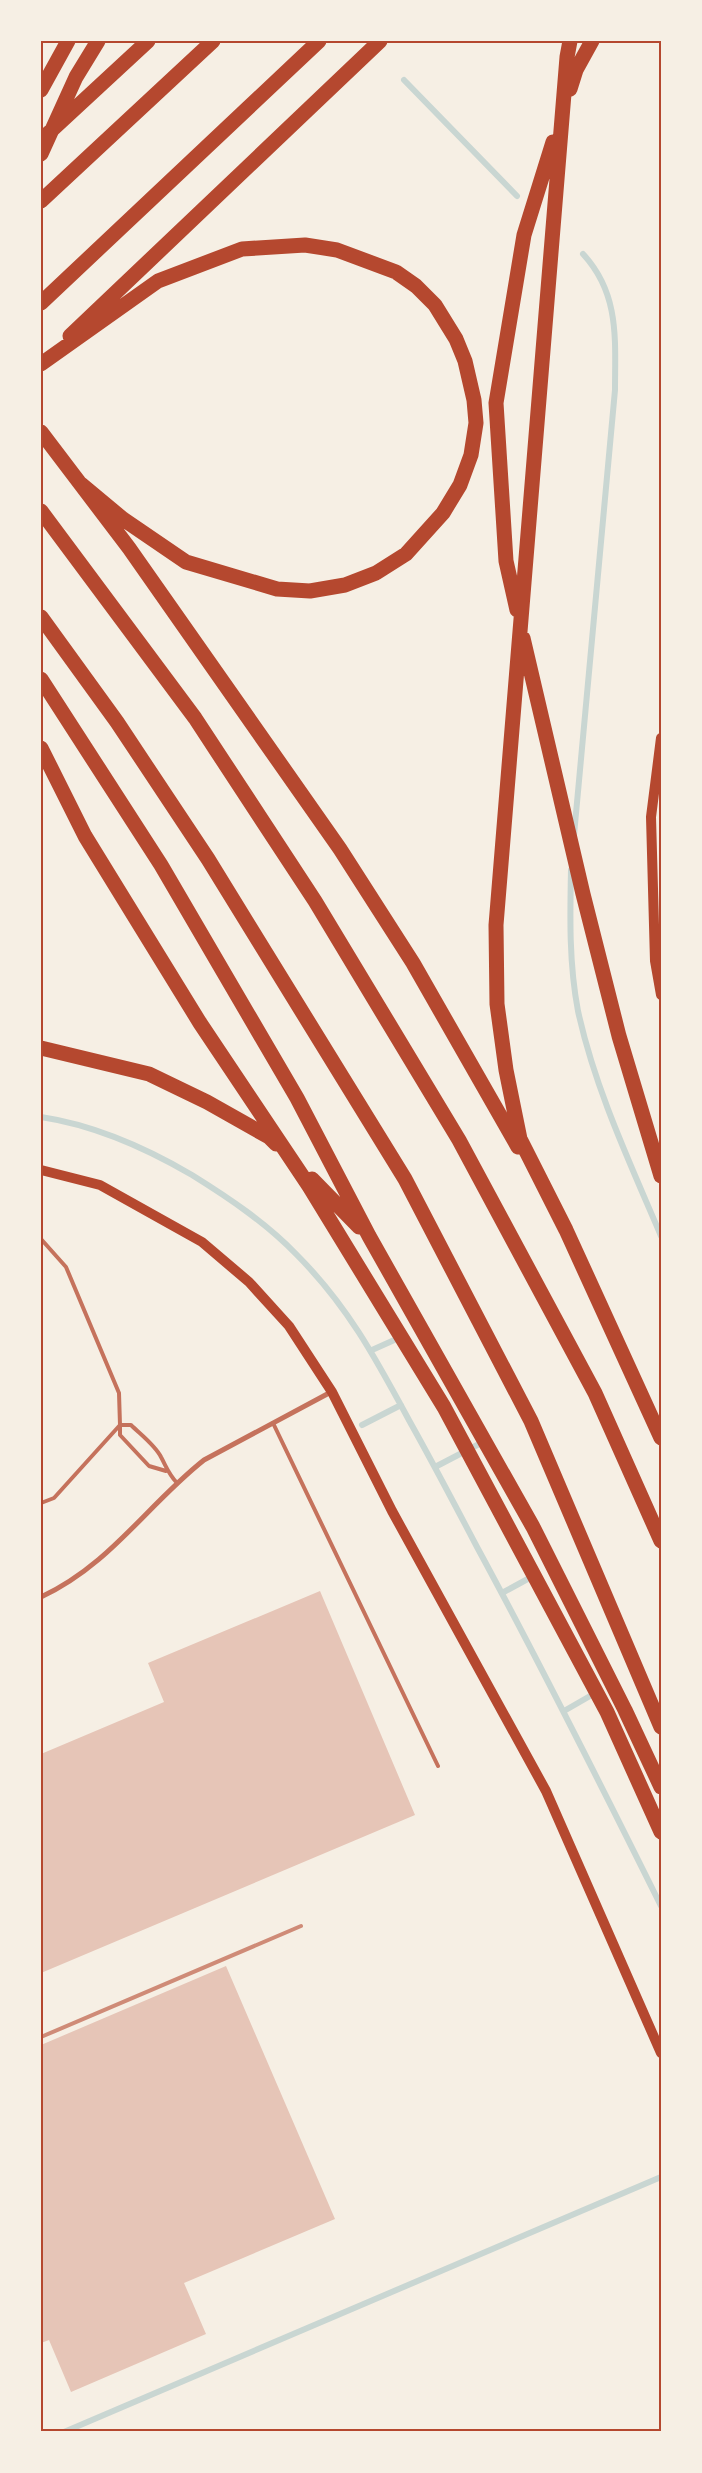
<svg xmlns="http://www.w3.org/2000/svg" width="702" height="2473" font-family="'Source Sans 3',sans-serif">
<rect width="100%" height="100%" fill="#f6efe4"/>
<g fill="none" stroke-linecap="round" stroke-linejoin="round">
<path stroke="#c9d6d2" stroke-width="6" d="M404,80L517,196
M574,835L615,390C615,340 620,294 583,254
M571,870C570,917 569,964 578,1011C595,1089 630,1163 661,1236
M41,1117C94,1125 146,1148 192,1175C229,1198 266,1223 296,1254C348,1306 376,1359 410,1422C433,1463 455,1505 477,1547C541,1665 601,1785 661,1906
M372,1350L401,1337
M362,1425L401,1405
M435,1467L483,1442
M502,1593L535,1575
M564,1711L597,1692
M64,2432L661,2177"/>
</g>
<path fill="#e6c5b7" d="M320,1591L415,1815L41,1973V1754L164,1702L148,1663Z
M226,1966L335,2219L184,2283L206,2334L71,2392L49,2340L41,2343V2045Z"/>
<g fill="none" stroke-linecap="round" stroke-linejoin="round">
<path stroke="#c5725c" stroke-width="4" d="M41,1239L66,1267L119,1393L120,1425L54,1498L41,1503
M273,1423L438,1766
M166,1471L149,1466L120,1435V1425H131C140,1434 155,1445 161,1457C167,1468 168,1473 177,1483"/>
<path stroke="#c5725c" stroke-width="5" d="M41,1597C110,1565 147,1505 204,1460L331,1392"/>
<path stroke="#b5482f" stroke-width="10" d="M661,738L651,817L655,961L661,995
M41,1170L100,1185L202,1242L249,1282L289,1326L332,1392L392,1511L546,1791L661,2053"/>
<path stroke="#b5482f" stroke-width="15" d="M570,41L567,57L496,925L497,1004L506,1070L520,1139L566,1230L661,1438
M570,89L576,70L592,41
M41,90L68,41
M41,140L148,41
M41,154L76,77L98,41
M41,201L213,41
M41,303L319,41
M70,336L380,41
M41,364L158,281L242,249L305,245L337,250L396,272L416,286L435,305L456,339L465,361L474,400L476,423L471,455L460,485L443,513L406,554L376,573L345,585L310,591L277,589L186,562L123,519L81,484
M41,432L129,548L340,849L413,963L518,1147
M41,511L195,718L315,901L459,1140L595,1393L661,1541
M517,610L506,561L496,403L524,235L553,142
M41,617L117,722L208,859L405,1179L531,1421L661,1727
M523,638L583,894L619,1036L661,1176
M41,679L161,865L297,1098L369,1236L533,1527L625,1710L661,1787
M41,748L85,836L200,1023L309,1186L444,1407L607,1712L661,1832
M41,1048L149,1074L207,1102L269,1137L276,1144
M312,1179L359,1227"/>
<path stroke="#cf8b77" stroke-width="4" d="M41,2037L301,1926"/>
</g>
<rect width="702" height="2473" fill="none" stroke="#f6efe4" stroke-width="85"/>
<rect x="42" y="42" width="618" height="2388" fill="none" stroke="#b5482f" stroke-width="2"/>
</svg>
